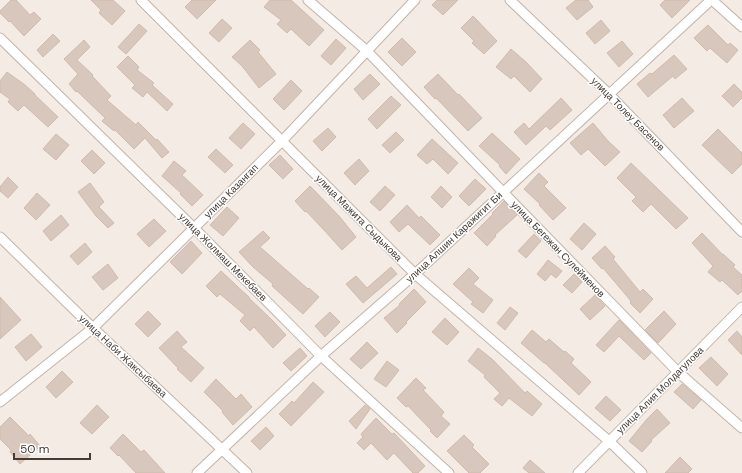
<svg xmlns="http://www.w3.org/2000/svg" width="742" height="473" font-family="'DM Sans',sans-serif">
<rect width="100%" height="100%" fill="#f3ebe4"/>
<path fill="#d8c7bc" stroke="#d0bbac" d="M11,0H16L30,15L34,12L41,19L24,36L10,21L9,22L0,13V11Z
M91,0H113L125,11L112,25L99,13L101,10Z
M192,0H216L197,19L185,7Z
M270,0H291L324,30L309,46L291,29L287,33L277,24L281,20L264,7Z
M437,0H458L443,15L432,5Z
M576,0H588L593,7L577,20L566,8Z
M665,0H690L672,18L660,5Z
M473,16L497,41L484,54L472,43L474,41L461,28Z
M222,19L232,28L219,42L209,33Z
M601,20L610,31L595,44L586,33Z
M139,24L147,31L126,54L118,47Z
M708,25L728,45L730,43L738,50L727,63L710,48L707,51L694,38Z
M53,34L60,41L43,57L37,50Z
M402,38L416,52L402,66L388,52Z
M336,39L346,48L331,65L321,56Z
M84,40L90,47L77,60L93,75L92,76L111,96L107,100L136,125L138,122L156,140L157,139L169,152L162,158L145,138L134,149L115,130L114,131L102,121L105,118L77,91L76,92L69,84L78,74L64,59Z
M250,40L260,50L258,52L276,74L259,88L242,66L232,57Z
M622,41L633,54L619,67L607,53Z
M511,49L526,62L542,79L530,92L514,76L511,79L496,67Z
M674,55L687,69L675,79L673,76L648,97L637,84L650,73L652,74Z
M128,56L139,67L137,70L154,83L152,85L173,104L167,111L147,92L143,97L132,88L135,85L117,67Z
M7,72L25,85L35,94V95L58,117L48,127L24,105L18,111L8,102L10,99L0,92V81Z
M370,74L380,84L363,100L354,89Z
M438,74L458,95L459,94L482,118L468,131L436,98L435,99L424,87Z
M291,80L302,91L284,110L273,99Z
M734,84L742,92V98L733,107L722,96Z
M391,96L401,105L377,129L368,119Z
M561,98L572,110L550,130L546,126L526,145L514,132L524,123L529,129Z
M682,98L694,111L674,128L663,115Z
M243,123L255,134L241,149L229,138Z
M593,123L608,141L620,152L605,166L588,149L581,155L570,143Z
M328,128L336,137L322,151L313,141Z
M718,129L742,153V164L732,174L702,145Z
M396,132L404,140L390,153L382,145Z
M492,133L520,159L506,174L499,166L500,165L479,146Z
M56,134L69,145L56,160L43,149Z
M432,139L458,163L448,174L433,159L427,164L417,155Z
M216,149L233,165L225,173L208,157Z
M92,150L105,163L94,174L81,161Z
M280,155L293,169L283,179L269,165Z
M359,159L369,171L355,185L344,173Z
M174,161L186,171L182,175L203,195L192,206L180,194L181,193L162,176Z
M631,163L688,218L676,229L651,204L643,212L632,201L636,197L617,178Z
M539,173L548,182L544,186L566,208L553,220L539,205L540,204L524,189Z
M8,177L18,187L8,198L0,191V187Z
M475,179L486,189L469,206L459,196Z
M90,183L104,202L99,207L114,223L108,228L96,216L78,192Z
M310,186L339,216L356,237L342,250L324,230L306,211L305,212L295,201Z
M385,186L395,195L380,211L370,202Z
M441,186L452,197L442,208L431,197Z
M37,193L50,205L36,220L24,208Z
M504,201L517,215L495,235L496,236L487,246L474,233L493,214L492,213Z
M407,205L419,218L421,216L440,235L430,245L408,224L399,232L390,222Z
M227,207L239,218L223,236L210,225Z
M61,215L69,225L51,241L43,231Z
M154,219L166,231L149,247L137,234Z
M584,223L596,234L582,250L570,239Z
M263,231L270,238L260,247L308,289L309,288L319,297L303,314L272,286L273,284L253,267L239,252Z
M702,233L723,255V254L735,265L733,267L742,275V291L738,295L722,280L720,282L708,272L713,266L692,243Z
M534,234L541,241L526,258L518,251Z
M191,241L202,253L182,274L170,262Z
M85,243L92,252L78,265L70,256Z
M605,246L615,257L613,259L640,292L643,289L653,299L640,313L630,303L631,301L603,268L602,269L592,258Z
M548,260L562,271L556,278L551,274L545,281L537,274Z
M108,264L118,278L103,290L92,277Z
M391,267L397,274L363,303L346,284L356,276L367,288Z
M469,268L479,278L473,284L493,300L483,313L471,304L473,302L453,284Z
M221,271L238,287L249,297V298L273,321L286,335L273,348L254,327L250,331L240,321L245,315L220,294L217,297L206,286Z
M574,274L582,282L572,293L563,285Z
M414,289L426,302L406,322L407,323L397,333L384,318L400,305L399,304Z
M595,295L605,306L590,320L580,309Z
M0,297L21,320L0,339Z
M510,307L518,313L505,330L497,323Z
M148,311L161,324L148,337L135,324Z
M664,311L676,324L658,343L645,330Z
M330,312L340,322L325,337L315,326Z
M445,318L459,332L447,345L432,332Z
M619,320L651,353L644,360L619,336L604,352L596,345Z
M532,330L546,342L549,339L564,352L565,351L574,359L571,363L591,382L579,395L545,363H544L521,343Z
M177,331L187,342L181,347L204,368L191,382L177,369L178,368L159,348Z
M737,331L742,337V355L728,340Z
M31,334L42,347L26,361L15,347Z
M367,342L378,353L361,369L350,359Z
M300,348L307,356L291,371L283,363Z
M478,348L492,359L525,393L527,391L542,404L532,416L509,398L502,406L494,399L500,393L484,377L485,375L468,361Z
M711,357L728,374L717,386L699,368Z
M387,361L399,370L386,387L374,379Z
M62,371L73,382L56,398L46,387Z
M416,378L426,388L423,390L444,412L441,416L450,424L437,438L430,431L431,430L408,406L406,407L397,398Z
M216,379L236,399L241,394L252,407L233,425L222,412L223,411L204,392Z
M313,382L324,392L291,426L279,414L292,401L294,403Z
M682,384L701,400L693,409L674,392Z
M606,396L621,410L610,421L595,408Z
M97,405L109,417L92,434L80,423Z
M365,405L370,409L356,429L349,421Z
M657,409L670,423L651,440L652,441L642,452L629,441L647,419Z
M10,417L29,436L30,434L40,446L20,464L10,452L11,450L0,439V427Z
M376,418L392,434L394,433L425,466L418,473H413L394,453L387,460L371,443L364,450L357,443L363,437L361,434Z
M266,427L274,436L260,450L251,441Z
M123,434L141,452L144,450L165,473H136L119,455L118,456L110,448Z
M464,435L474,445L472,447L489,464L480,473H469L447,451Z
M680,457L692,469L688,473H665Z
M530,460L545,473H529L523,468Z"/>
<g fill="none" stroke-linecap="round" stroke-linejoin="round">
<defs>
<path id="minor" d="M141,0L415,274L609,441L642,473
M308,0L367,51L503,192L678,372L742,428
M510,0L609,94L742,232
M712,0L742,27
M0,38L194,228L321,356L449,473
M0,237L93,328L247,473
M0,402L93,328L282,141L415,0
M197,473L321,356L415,274L711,0
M578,473L742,307"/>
</defs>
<use href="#minor" stroke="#c2b4a9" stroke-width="11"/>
<use href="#minor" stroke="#fff" stroke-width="9"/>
</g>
<g text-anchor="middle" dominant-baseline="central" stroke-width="3" stroke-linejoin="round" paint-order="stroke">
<g font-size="10" fill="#453b34" stroke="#fff">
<text transform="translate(628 114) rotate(45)">улица Толеу Басенов</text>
<text transform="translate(231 191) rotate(-45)">улица Казангап</text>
<text transform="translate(359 218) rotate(45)">улица Мажита Сыдыкова</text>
<text transform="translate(454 237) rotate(-43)">улица Алшин Каражигит Би</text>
<text transform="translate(558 249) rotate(46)">улица Бегежан Сулейменов</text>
<text transform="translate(223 257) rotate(45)">улица Жолмаш Мекебаев</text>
<text transform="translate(123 356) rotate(43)">улица Наби Жаксыбаева</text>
<text transform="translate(660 390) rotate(-45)">улица Алия Молдагулова</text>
</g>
</g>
<path d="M14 453v6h76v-6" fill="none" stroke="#453b34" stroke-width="2"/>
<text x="20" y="453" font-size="12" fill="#453b34" stroke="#ffffff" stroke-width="3" paint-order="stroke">50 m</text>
</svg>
